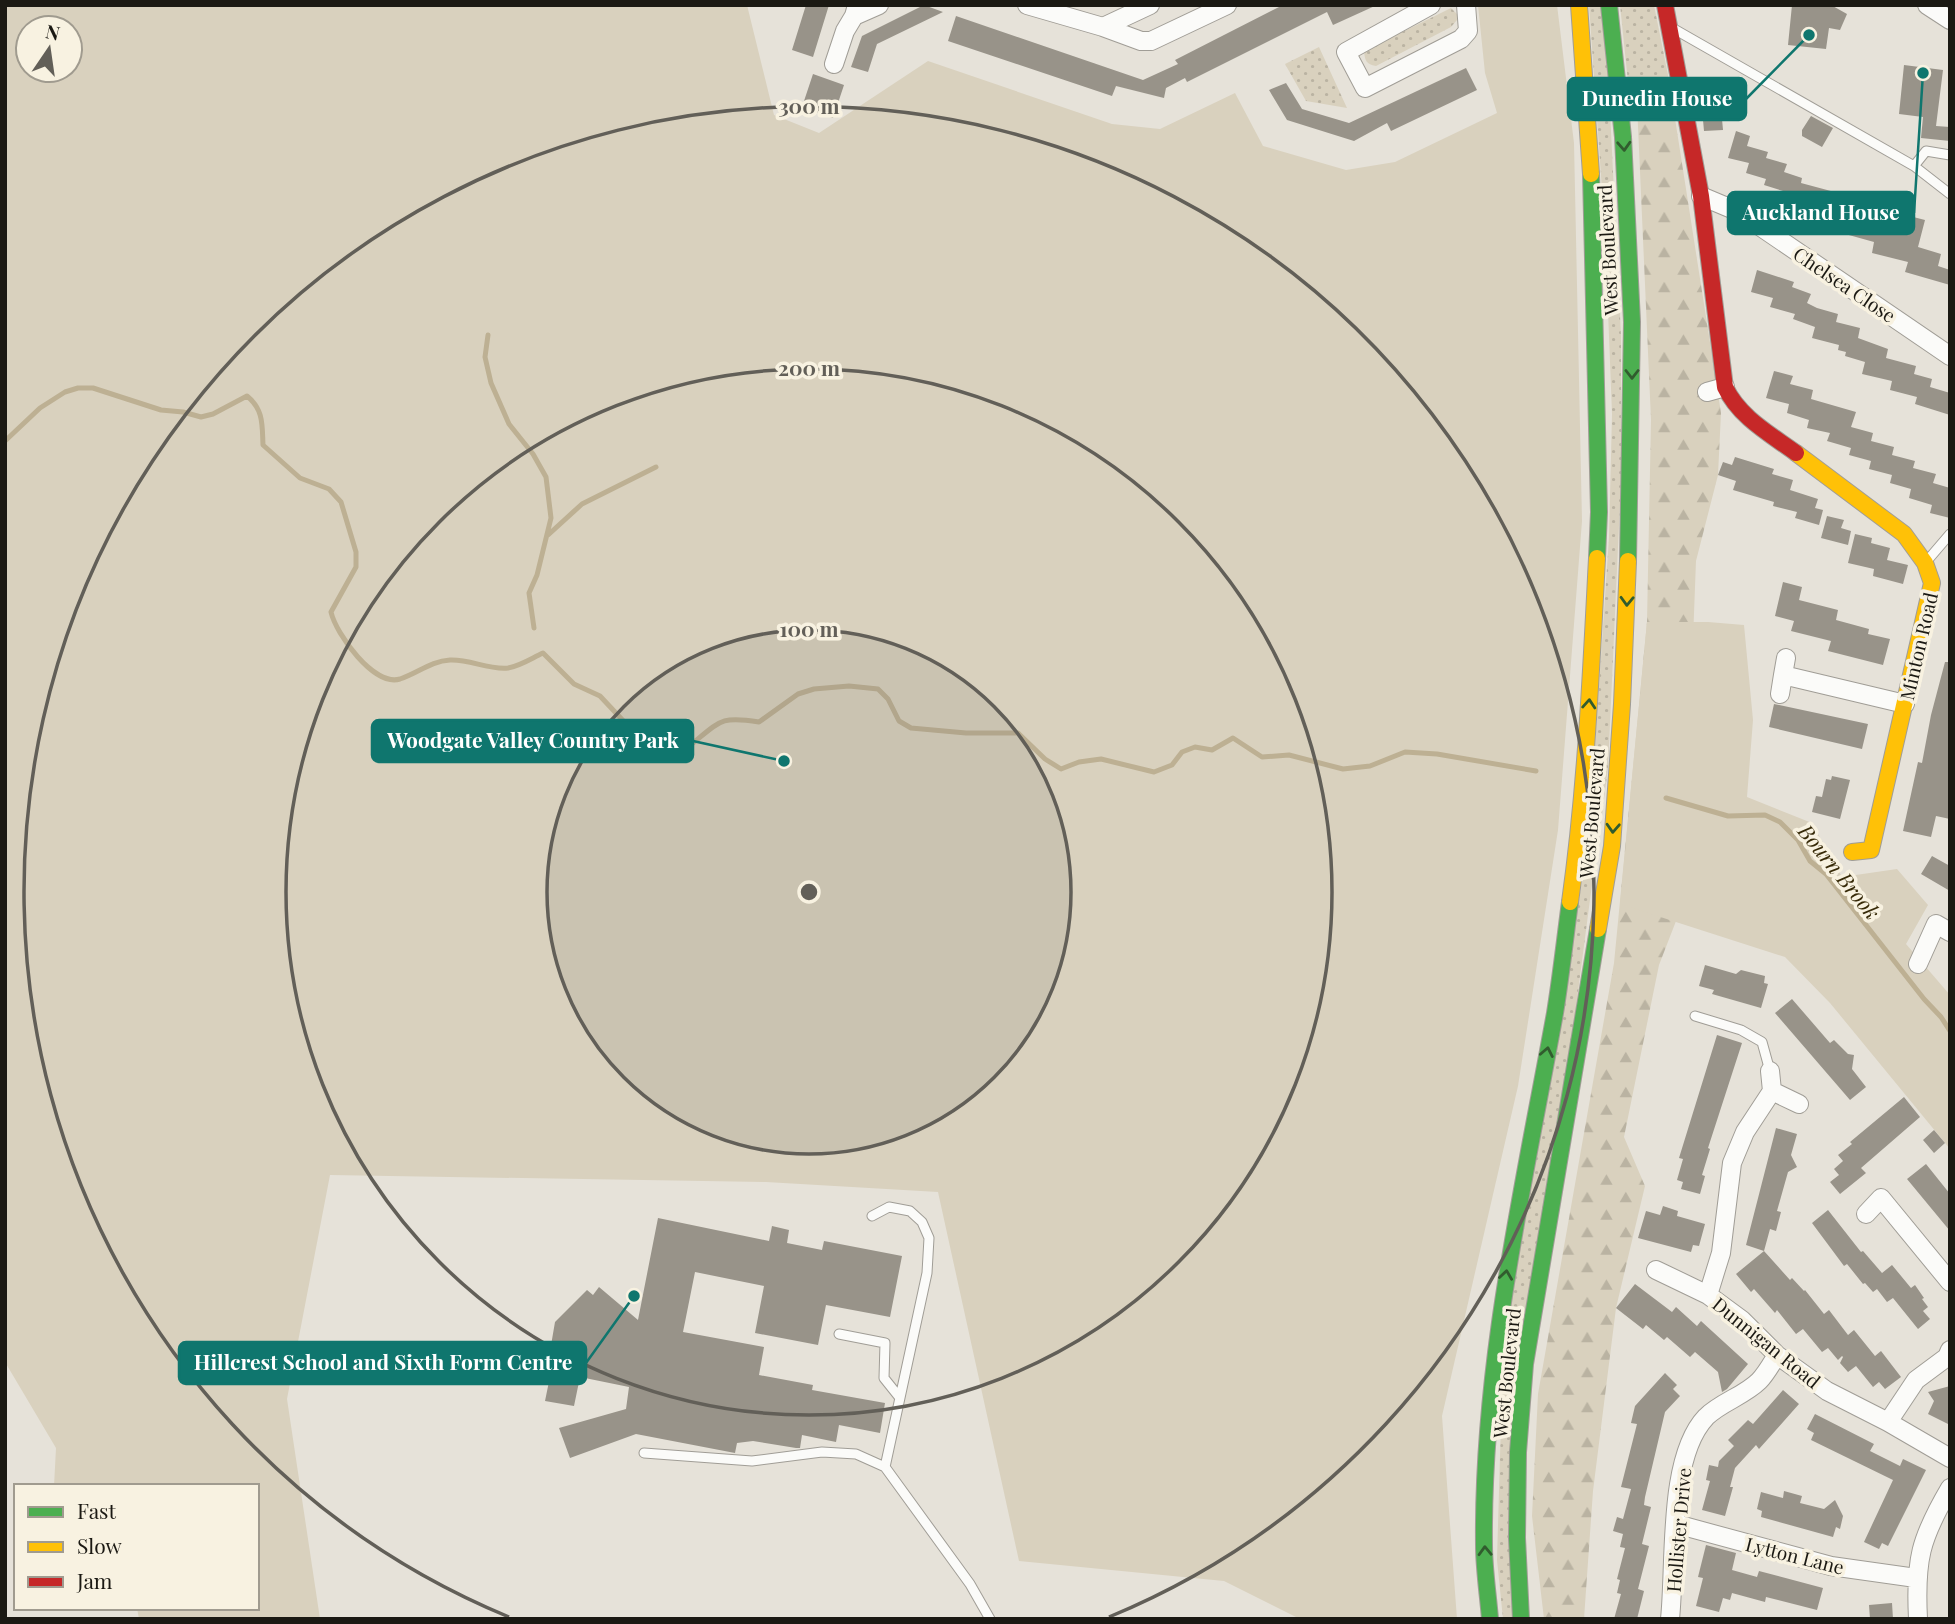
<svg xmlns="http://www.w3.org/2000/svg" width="1955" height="1624" font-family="'Playfair Display',serif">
<defs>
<pattern id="grass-dots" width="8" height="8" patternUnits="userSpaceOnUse" patternTransform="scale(1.75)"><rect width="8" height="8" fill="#d9d1be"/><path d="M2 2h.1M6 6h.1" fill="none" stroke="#bab3a2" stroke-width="1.8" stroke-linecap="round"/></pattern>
<pattern id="forest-firs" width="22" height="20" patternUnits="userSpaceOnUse" patternTransform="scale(1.75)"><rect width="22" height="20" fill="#d9d1be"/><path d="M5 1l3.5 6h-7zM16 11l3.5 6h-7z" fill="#bab3a2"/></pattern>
</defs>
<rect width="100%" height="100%" fill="#e6e2d9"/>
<path fill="url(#grass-dots)" d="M1589,5H1601L1607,49L1621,336V481L1608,768L1599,839L1589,838L1609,537L1612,414L1605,233Z
M1620,5H1654L1669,80L1628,82Z
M1451,8L1457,14V20L1451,27L1376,66C1366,64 1365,61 1364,51Z
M1319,47L1347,108L1306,101L1285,64Z
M1584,870L1594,872L1591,892L1570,1053L1519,1349L1515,1619H1503L1497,1560L1503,1352Z"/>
<path fill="url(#forest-firs)" d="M1669,80L1721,413L1718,475L1696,561L1683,903L1659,965L1624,1137L1645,1186L1616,1308L1593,1491L1584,1619H1544L1532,1516L1538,1394L1614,963L1647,622L1651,420L1636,81Z"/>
<path fill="#d9d1be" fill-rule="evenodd" d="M5,5H747L774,115L819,133L928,61L1112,124L1160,129L1235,93L1263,146L1346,170L1395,162L1497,113L1485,73L1478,5H1557L1574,143L1582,521L1558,830L1518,1086L1442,1416L1457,1619H1300L1224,1581L1019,1561L938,1192L766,1182L330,1175L287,1399L320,1619H139L137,1608H257V1486H54L56,1448L5,1362ZM28,28H70V70H28Z
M1647,622H1708L1744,625L1753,720L1747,797L1812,823L1842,877L1897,869L1928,905L1906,944L1950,995V1149L1830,1003L1785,957L1620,904Z"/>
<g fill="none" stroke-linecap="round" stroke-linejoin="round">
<path stroke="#bdb093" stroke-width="5" d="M488,335L485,357L491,383L509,424L533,454L546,477L551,518L537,575L529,593L534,628
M5,441L40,408L65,392L78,388H93L161,410L183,412L201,417L213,414L247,396C264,410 262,425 263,445L300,478L329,489L341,502L356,552V567L331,612C336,634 374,687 400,679C418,673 431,661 450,660C470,659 488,670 508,668C520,666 532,658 543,653L574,684L600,696L629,727H657L693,743C721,720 722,716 759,722L798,694L814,689L849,686L878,689L888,699L899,721L911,728L966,733H1018L1045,759L1061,769L1079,762L1101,759L1154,772L1172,765L1182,752L1195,747L1212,750L1233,738L1262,757L1289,755L1343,769L1370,766L1405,752L1437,754L1536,771
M548,535L582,504L656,467
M1666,798L1728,816L1765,815L1780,822L1798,840L1810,861L1826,874L1924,999L1941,1017L1950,1031"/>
</g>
<path fill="#989389" d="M806,5H829L813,57L792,50Z
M924,5L943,12L877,44L868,72L851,67L862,36Z
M1283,5H1377L1333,25L1327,12L1187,82L1185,78L1166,88L1164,98L1116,86L1112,96L948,41L956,16L1143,80L1178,64L1175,60Z
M1792,5H1831L1847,14L1840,30L1829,28L1826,49L1788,45Z
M1904,65L1943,70L1936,126L1950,127V141L1921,138L1923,117L1899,114Z
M1466,68L1477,90L1391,131L1387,123L1354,141L1287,120L1269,90L1286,83L1302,109L1349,123Z
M813,74L844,85L833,118L802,107Z
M1721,108L1723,130L1704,131L1702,109Z
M1811,116L1833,128L1822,147L1802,136V130Z
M1736,131L1750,136L1747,146L1768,152L1766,158L1787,164L1784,172L1802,178L1801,183L1842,194L1839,203L1871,212L1875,197L1889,200L1886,210L1925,220L1918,247L1941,254L1938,266L1950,270V285L1905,272L1908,262L1872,253L1874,242L1838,232L1840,222L1800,210V207L1780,201L1783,191L1764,185L1766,179L1746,173L1749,163L1728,158Z
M1757,270L1794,282L1792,287L1811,294L1807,303L1817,308L1838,314L1836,322L1860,328L1858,338L1888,349L1886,358L1916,366L1914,374L1932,379L1930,387L1950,393V415L1915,404L1917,397L1890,390L1892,381L1862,374L1865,362L1845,356L1846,352L1838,350L1839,345L1812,338L1815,327L1793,319L1795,314L1770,307L1773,298L1751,292Z
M1774,371L1793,376L1790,384L1813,390L1811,399L1856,412L1851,427L1873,433L1871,441L1894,447L1892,455L1915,461L1913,468L1936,474L1933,483L1950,488V518L1930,513L1932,505L1909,498L1911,489L1890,483L1892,475L1869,469L1871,461L1849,455L1851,448L1827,441L1830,433L1807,428L1809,420L1787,413L1789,404L1766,398Z
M1735,457L1774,469L1772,474L1793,480L1790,490L1818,499L1815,508L1823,510L1819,525L1795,518L1797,512L1773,506L1774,502L1733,490L1736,481L1718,475L1723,462L1732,465Z
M1827,516L1844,520L1841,528L1851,531L1848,545L1821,538Z
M1855,534L1872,538L1871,543L1890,548L1887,560L1908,565L1903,584L1873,576L1874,569L1848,563Z
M1783,582L1802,587L1799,600L1838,610L1836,620L1869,629L1868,634L1890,639L1883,665L1828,651L1831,641L1791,631L1794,621L1775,616Z
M1945,662H1950V819L1936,816L1931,837L1903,831L1918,762L1922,763L1931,715Z
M1774,704L1868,724L1862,749L1769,727Z
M1832,776L1850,780L1840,819L1812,812L1816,796L1822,797L1826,779L1831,780Z
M1932,856L1950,866V891L1921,874Z
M1705,965L1736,974L1741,970L1765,976L1764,983L1768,984L1761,1008L1712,994L1714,990L1699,986Z
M1792,999L1830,1043L1834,1040L1848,1054L1854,1055L1852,1069L1866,1087L1850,1100L1775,1013Z
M1717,1035L1742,1043L1708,1148L1710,1149L1702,1175L1705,1176L1700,1194L1681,1189L1683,1182L1677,1180L1683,1159L1679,1158Z
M1904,1097L1920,1117L1861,1168L1866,1173L1840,1194L1830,1182L1839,1175L1834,1169L1843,1161L1838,1155L1852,1144L1850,1142Z
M1776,1128L1797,1134L1791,1155L1797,1167L1788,1172L1777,1211L1781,1212L1776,1231L1770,1229L1764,1251L1746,1245Z
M1934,1130L1945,1143L1934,1153L1923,1140Z
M1926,1164L1950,1194V1231L1907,1179Z
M1663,1206L1678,1211L1677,1216L1705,1224L1699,1246L1693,1245L1691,1252L1638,1238L1646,1211L1660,1215Z
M1828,1210L1861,1252L1863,1251L1882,1273L1892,1265L1911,1288L1915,1285L1924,1298L1922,1299L1928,1307L1923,1311L1930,1319L1918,1329L1893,1298L1887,1302L1877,1289L1873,1292L1865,1283L1863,1284L1847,1264L1844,1266L1812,1223Z
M658,1218L769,1241L772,1226L789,1230L787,1243L822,1250L824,1241L902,1256L890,1317L826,1305L818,1345L755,1333L764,1286L695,1272L683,1332L764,1347L759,1375L813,1385L812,1390L885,1403L880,1433L839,1425L836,1442L802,1435L800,1448H796L753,1441L737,1443L735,1453L636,1434L570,1458L559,1428L626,1409L629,1387L580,1377L574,1406L545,1401L554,1357H549L555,1322L587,1290L593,1295L599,1287L638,1320Z
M1764,1251L1790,1280L1792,1278L1804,1291L1805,1290L1824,1314L1829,1310L1848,1335L1854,1330L1875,1356L1881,1351L1901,1377L1885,1389L1879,1382L1873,1387L1856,1366L1848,1372L1840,1363L1843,1357L1842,1356L1838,1360L1828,1348L1822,1352L1803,1329L1796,1334L1777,1310L1775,1313L1754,1289L1751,1292L1736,1274Z
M1635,1284L1672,1312L1676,1307L1697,1326L1701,1321L1748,1364L1727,1389L1722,1392L1718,1372L1695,1352L1690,1357L1667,1337L1664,1340L1646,1325L1643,1329L1616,1308Z
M1665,1373L1677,1385L1673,1389L1680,1396L1665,1412L1645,1497L1644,1505L1651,1507L1642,1544L1649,1546L1638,1589L1644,1591L1637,1619H1614L1621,1594L1617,1593L1620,1580L1617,1579L1625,1548L1620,1547L1623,1534L1613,1531L1617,1517L1623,1519L1631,1489L1621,1487L1637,1424L1631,1423L1635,1406Z
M1950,1386V1425L1928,1414L1934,1401L1928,1392Z
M1783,1390L1799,1404L1759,1449L1756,1445L1735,1468L1730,1487H1733L1725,1516L1702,1510L1710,1481L1706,1480L1709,1465L1718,1467L1719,1461L1734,1446L1728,1440L1748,1420L1753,1424Z
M1815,1414L1874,1444L1870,1451L1900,1466L1903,1459L1926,1470L1888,1546L1882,1543L1879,1549L1864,1542L1893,1480L1811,1440L1814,1433L1807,1429Z
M1784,1491L1802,1496L1800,1503L1824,1509L1835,1500L1843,1516L1840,1529L1836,1527L1833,1537L1761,1517L1762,1511L1757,1509L1761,1492L1783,1498Z
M1706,1545L1736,1553L1732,1570L1757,1577L1759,1571L1823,1588L1817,1610L1766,1597L1765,1602L1732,1593L1730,1600L1723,1598L1719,1612L1696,1606L1703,1578L1698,1577Z
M1892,1603L1893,1619H1870L1869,1605Z"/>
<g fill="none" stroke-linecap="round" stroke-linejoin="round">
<defs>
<path id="lane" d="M1674,29L1914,166L1950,194
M1914,166L1926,151L1950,155
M1926,562L1950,534
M1695,1016L1741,1030L1762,1042L1770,1071
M872,1216L889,1207L910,1211L922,1222L929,1238L927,1273L885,1467
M839,1334L885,1343L884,1378L900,1398
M644,1453L752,1461L822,1452L856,1454L885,1467L970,1584L990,1619"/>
<path id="street" d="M857,5L854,16L879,5
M1027,5L1103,27L1141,41H1151L1227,5
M1431,5L1346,52L1365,88L1461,39L1468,31L1466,5
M1927,5L1950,20
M1103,27L1150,5
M834,64L845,31L854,16
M1701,196L1739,212L1950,356
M1707,392L1725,387
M1786,658L1783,675L1905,704
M1780,694L1783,675
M1918,964L1936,924L1950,932
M1770,1071L1772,1091
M1866,1214L1881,1198L1950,1282
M1656,1270L1708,1295L1742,1320L1777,1355L1827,1391L1888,1422L1950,1458
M1708,1295L1721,1253L1732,1163L1745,1132L1772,1091L1799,1104
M1888,1422L1916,1380L1947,1357L1950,1350
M1676,1524L1831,1566L1916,1578
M1670,1619C1676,1563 1667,1458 1706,1417C1721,1402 1744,1396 1759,1381C1766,1374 1772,1363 1777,1355
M1918,1619C1915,1560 1920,1539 1950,1488"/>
<path id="fast" d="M1609,5L1623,137L1632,322L1628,561
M1591,174L1599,512L1597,558
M1490,1619C1488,1594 1484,1569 1484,1545C1482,1364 1523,1190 1555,1013C1561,976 1565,939 1570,902
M1521,1619L1517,1538L1518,1452L1525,1364L1598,929"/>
<path id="slow" d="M1579,5L1591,174
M1796,453L1904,534L1925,563L1932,583L1871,850L1852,852
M1570,902C1586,788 1591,673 1597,558
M1598,929L1612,846L1622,704L1628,561"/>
<path id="jam" d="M1665,5L1701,196L1725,387C1739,417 1770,434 1796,453"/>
</defs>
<use href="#lane" stroke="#a09d96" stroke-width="11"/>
<use href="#street" stroke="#a09d96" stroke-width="20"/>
<use href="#fast" stroke="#a09d96" stroke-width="18"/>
<use href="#slow" stroke="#a09d96" stroke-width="18"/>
<use href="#jam" stroke="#a09d96" stroke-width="18"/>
<use href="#lane" stroke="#fbfbf9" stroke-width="9"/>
<use href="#street" stroke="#fbfbf9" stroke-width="18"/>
<use href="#fast" stroke="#4caf50" stroke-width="16"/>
<use href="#slow" stroke="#ffc107" stroke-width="16"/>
<use href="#jam" stroke="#c62828" stroke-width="16"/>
</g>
<defs><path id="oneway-chevron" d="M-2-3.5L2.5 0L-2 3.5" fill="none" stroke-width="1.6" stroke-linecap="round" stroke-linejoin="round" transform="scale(1.75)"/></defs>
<g stroke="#315c2e">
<use href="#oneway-chevron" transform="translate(1624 146) rotate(87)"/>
<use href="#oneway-chevron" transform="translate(1632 374) rotate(90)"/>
<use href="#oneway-chevron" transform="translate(1627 601) rotate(92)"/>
<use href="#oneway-chevron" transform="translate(1589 704) rotate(-86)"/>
<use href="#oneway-chevron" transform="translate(1613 828) rotate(93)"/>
<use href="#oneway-chevron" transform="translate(1547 1052) rotate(-79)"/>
<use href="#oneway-chevron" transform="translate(1506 1275) rotate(-82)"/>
<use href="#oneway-chevron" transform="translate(1485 1551) rotate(-92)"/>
</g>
<circle cx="809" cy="892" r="262" fill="#625f58" fill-opacity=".12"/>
<g fill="none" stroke="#625f58" stroke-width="3.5">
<circle cx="809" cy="892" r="262"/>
<circle cx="809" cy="892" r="523"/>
<path d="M509 1617A785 785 0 1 1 1109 1617"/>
</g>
<g text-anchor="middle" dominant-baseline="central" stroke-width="7" stroke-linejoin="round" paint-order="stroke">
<g font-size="19" fill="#1b1913" stroke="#f8f2e1">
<text transform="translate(1607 250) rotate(-93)">West Boulevard</text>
<text transform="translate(1845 284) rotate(34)">Chelsea Close</text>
<text transform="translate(1918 646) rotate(-77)">Minton Road</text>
<text transform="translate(1591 813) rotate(-85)">West Boulevard</text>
<text transform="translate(1767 1342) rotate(39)">Dunnigan Road</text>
<text transform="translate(1506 1373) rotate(-84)">West Boulevard</text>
<text transform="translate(1678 1530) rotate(-85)">Hollister Drive</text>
<text transform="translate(1795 1555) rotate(14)">Lytton Lane</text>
</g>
<g font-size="21" font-style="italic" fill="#372a08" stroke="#f8f2e1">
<text transform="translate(1840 871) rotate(51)">Bourn Brook</text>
</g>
</g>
<circle cx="809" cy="892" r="10" fill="#625f58" stroke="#f8f2e1" stroke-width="3.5"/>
<g font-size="21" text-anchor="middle" font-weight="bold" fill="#625f58" stroke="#f8f2e1" stroke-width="7" stroke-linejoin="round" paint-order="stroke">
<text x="809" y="114">300 m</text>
<text x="809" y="376">200 m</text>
<text x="809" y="637">100 m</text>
</g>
<path fill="none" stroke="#0f766e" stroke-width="2.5" d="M1809 35L1746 99M1923 73L1914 213M784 761L693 741M634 1296L586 1363"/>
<g fill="#0f766e" stroke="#f8f2e1" stroke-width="2.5">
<circle cx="1809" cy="35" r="7"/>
<circle cx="1923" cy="73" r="7"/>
<circle cx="784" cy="761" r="7"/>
<circle cx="634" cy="1296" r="7"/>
</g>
<g fill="#0f766e" stroke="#0f766e" stroke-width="2.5">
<rect x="1568" y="78" width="178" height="42" rx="7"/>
<rect x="1728" y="192" width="186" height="42" rx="7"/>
<rect x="372" y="720" width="321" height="42" rx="7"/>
<rect x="179" y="1342" width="407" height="42" rx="7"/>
</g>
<g font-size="21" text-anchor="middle" font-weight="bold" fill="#fff">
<text x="1657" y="106">Dunedin House</text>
<text x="1821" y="220">Auckland House</text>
<text x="533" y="748">Woodgate Valley Country Park</text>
<text x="383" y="1370">Hillcrest School and Sixth Form Centre</text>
</g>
<rect width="1955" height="1624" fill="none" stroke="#1b1913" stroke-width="14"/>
<rect x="14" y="1484" width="245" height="126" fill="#f8f2e1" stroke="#a09b8f" stroke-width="2"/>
<rect x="28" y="1507" width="35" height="10" fill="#4caf50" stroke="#a09b8f" stroke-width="2"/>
<text x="77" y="1519" font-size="21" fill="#1b1913">Fast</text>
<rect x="28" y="1542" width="35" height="10" fill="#ffc107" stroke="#a09b8f" stroke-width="2"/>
<text x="77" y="1554" font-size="21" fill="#1b1913">Slow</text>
<rect x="28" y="1577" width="35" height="10" fill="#c62828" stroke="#a09b8f" stroke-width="2"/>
<text x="77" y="1589" font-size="21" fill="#1b1913">Jam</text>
<g transform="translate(49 49) rotate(13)"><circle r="33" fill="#f8f2e1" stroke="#a09b8f" stroke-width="2"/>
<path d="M0-5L12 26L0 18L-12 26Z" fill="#625f58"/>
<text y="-10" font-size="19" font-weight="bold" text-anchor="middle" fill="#1b1913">N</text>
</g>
</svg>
